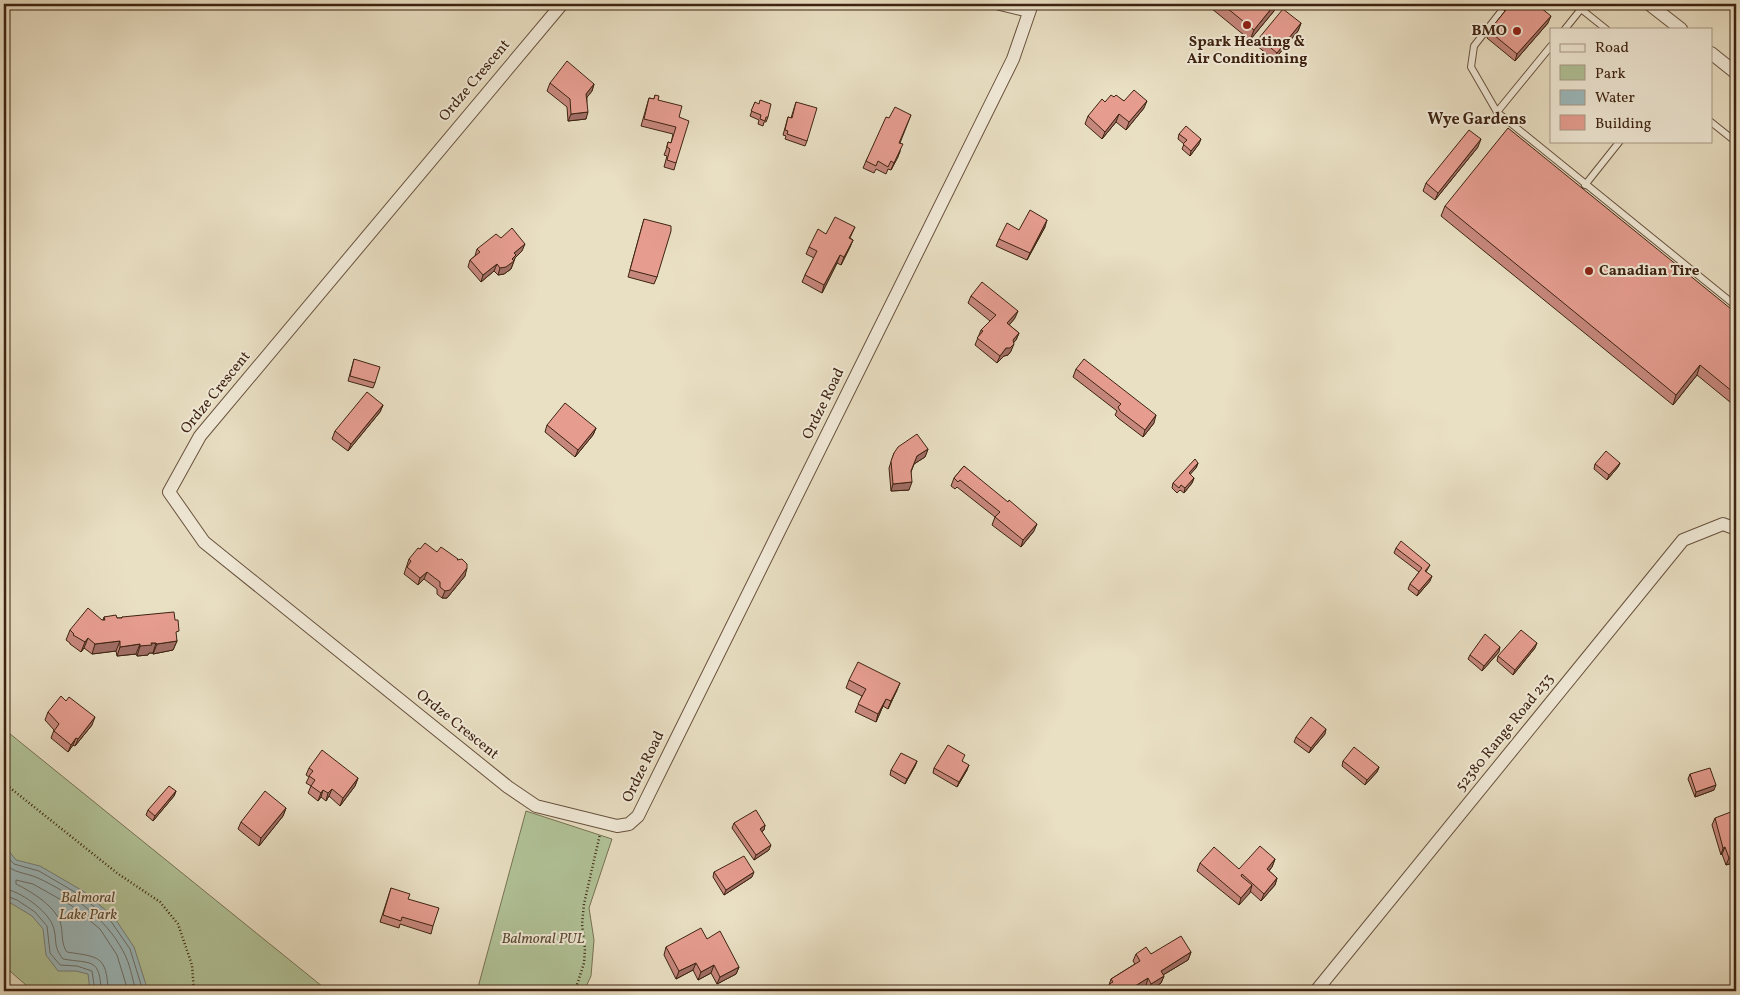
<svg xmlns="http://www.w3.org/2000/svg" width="1740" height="995" font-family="Vollkorn,serif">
<rect width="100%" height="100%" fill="#e9dfc3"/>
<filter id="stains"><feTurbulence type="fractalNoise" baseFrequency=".004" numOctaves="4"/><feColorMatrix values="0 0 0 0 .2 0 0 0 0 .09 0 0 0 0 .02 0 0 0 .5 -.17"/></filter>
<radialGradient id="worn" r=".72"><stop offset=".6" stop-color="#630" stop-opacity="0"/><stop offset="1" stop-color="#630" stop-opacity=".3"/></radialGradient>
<path fill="#b1c398" stroke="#777354" d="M4,729L328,991H33L4,966Z
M526,811L612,839L589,908L594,940L591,976L584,991H477Z"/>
<path fill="#9cbabe" stroke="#767e79" d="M4,845L16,860L40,866L83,891L114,917L134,947L148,991H90L88,974L76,971H58L46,955L43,929L32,916L4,899Z"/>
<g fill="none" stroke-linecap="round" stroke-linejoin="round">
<path stroke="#6c6e68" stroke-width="1" d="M4,853L14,864L39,871L80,895L110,920L130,949L143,991
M4,862C13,874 25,872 38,878C72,894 105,917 123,951C130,963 132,978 136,991
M4,889C19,890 48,911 53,926C58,940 52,945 63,959C91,964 100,957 101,991
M4,895L17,900L35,912L47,926L50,953L60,965L77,966L92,971L95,991
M108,991C107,955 98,957 67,952C61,944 63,934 61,925C57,907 32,892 16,884V880L33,884L72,906L100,929L117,955L128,991"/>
<defs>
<path id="service" d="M1574,4L1581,9
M1565,29L1581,9L1606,29
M1551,46L1497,112L1736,306
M1497,112L1471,67L1474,46L1503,9
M1711,122L1736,142
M1585,185L1620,141"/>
<path id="minor" d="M562,4L200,436L169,492L204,542L508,787L536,806L617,826L629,824L638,816L1013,59L1032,4
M1000,4L1029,11
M1649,4L1681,29
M1711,53L1736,73
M1316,991L1683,540L1723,524L1736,529"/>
</defs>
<use href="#service" stroke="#68523e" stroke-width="8"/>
<use href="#minor" stroke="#68523e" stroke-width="14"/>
<path stroke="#3d2311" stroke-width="2.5" stroke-dasharray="1 2.5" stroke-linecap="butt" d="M4,783L117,873L160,902L178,924L192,965L194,991
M575,991L584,963L585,949L582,924L584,904L600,834"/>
<use href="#service" stroke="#f1ead8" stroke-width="6"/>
<use href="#minor" stroke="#f1ead8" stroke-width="12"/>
</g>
<path fill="#c6877c" stroke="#3d2311" d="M1206,4H1276L1274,11L1250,40Z
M1454,4H1468L1462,10Z
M1500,4H1536L1548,23L1515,61L1487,38L1489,31L1505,11L1499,6Z
M1301,23L1298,31L1274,60L1256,45L1259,38Z
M550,83L594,84L592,91L587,97L586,119L568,121L567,107L547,91Z
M655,95L658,100L679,117L676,163L674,170L664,167L667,156L664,155L666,150L668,142L671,143L673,134L641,126L649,98L654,99Z
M1114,97L1144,108L1126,130L1116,122L1102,139L1085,124L1088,116L1105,102Z
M755,102L768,117L766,122H764L763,126L758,124L759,120L750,116Z
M796,102L807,141L805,146L785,139L786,136L783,135L788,117L791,118Z
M911,115L900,143V152L891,170L888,169L886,174L876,169L874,173L863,168L866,161L889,118Z
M1179,134L1199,144L1190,156L1182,149L1184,144L1178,139Z
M1478,147L1435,200L1423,191L1426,183Z
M1445,206L1736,313V394L1730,402L1697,375L1673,405L1441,216Z
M644,219L657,277L654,284L628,277Z
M855,227L850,238L853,240L850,247L841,265L837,263L822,293L802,282L805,275L814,258L806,254L809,247L826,234Z
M1045,227L1027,260L996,246L999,239L1019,230Z
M501,238L522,251L515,258L511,269L504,274L498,275L494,271L481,282L468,267L470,260L475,256L477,249Z
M971,296L1015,318L1009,325L1019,333L1016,340L1013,343L1011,351L1008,355L1004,356L997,363L975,345L981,330L990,321L968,303Z
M354,359L375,383L373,388L348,381Z
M1076,369L1154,423L1143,437L1118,418L1115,415L1117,411L1073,377Z
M383,405L380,412L348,451L332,439L335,431Z
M547,425L596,428L593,435L575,457L545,432Z
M928,449L925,457L914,464L911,472L909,490L891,491L889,468L894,453Z
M1198,463L1196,468L1190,474L1194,478L1192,483L1184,493L1180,490L1177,493L1172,488L1173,483Z
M1620,463L1618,467L1607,480L1594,469L1595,464Z
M964,466L1034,531L1021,547L992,525L995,517L957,487L955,489L951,486L954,478Z
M1396,548L1430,565L1426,572L1430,581L1417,596L1408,589L1410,584L1419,572L1394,553Z
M420,549L437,552L458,560L465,576L447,598H442L437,594V589L424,579L418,585L404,574L409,559Z
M104,617L117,618H121L122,617L176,638L177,641L173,650L153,654V653H149L148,655L137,656L136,654L117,656L116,651L92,654L84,648L81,652L70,644V643L66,640L70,630L103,620Z
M1535,648L1513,675L1497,661L1498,656Z
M1499,652L1482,671L1468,659L1470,655Z
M849,680L897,690L888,709L883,706L876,722L855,712L862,696L846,688Z
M48,712L92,725L75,746L73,745L68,752L51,738L54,730L45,720Z
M1325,734L1309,753L1294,742L1296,737Z
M917,761L915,766L905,784L890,775L891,770Z
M962,761L967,770L957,787L933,773L934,768Z
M1343,761L1379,767L1377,772L1365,785L1342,766Z
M309,768L358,778L355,786L340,806L329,796L326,801L321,797L318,801L308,793L311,786L306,783L309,777L306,775Z
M1690,774L1714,790L1695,797L1688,779Z
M176,791L174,796L153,821L146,815L148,810Z
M286,808L283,816L259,846L238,829L241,822Z
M1715,818L1736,862L1726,865L1722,854L1721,855L1712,825Z
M734,823L765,825L764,830L762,832L769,850L754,860L732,828Z
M1275,859L1272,867L1269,871L1277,878L1275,885L1261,901L1250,891L1239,905L1197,871L1200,863L1239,869Z
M714,872L752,877L724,895L713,877Z
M391,888L408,899L433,926L431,934L400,924L399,928L380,922Z
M707,939L739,967L736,974L717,984L711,973L698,980L693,970L676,979L664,955L666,947Z
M1191,952L1188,960L1163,975L1164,976L1161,983L1149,991L1146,986L1137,991H1107L1111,979L1135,964L1133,961L1136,954H1151Z"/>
<path fill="#a16e65" stroke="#3d2311" d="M1275,4H1276L1274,11L1250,40L1254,30Z
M1465,4H1468L1462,10Z
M1551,16L1548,23L1515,61L1517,54Z
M1301,23L1298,31L1274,60L1277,53Z
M594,84L592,91L584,101L586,94Z
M1147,101L1144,108L1126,130L1129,122Z
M588,112L586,119L568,121L571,114Z
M1119,114L1116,122L1102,139L1105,132Z
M1201,139L1199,144L1190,156L1191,151Z
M1481,139L1478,147L1435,200L1438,193Z
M900,150L898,157L891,170L894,163Z
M1047,220L1045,227L1027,260L1030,253Z
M853,240L850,247L841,265L844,257Z
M525,244L522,251L515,258L511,269L504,274L498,275L500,268L514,253Z
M840,255L837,263L822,293L824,285Z
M497,264L494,271L481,282L483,275Z
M1018,311L1015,318L1005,330L1007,323Z
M1019,333L1016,340L1010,347L1013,340Z
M1014,344L1011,351L1008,355L1004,356L997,363L1000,356L1006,348Z
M1700,365L1697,375L1673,405L1676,395Z
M1736,389V394L1730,402L1733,392Z
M383,405L380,412L348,451L351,444Z
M1156,415L1154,423L1143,437L1145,430Z
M596,428L593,435L575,457L578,450Z
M928,449L925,457L914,464L908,478L917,456Z
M1198,463L1196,468L1187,478L1189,473Z
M1620,463L1618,467L1607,480L1609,475Z
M1194,478L1192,483L1184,493L1185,488Z
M912,482L909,490L891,491L893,484Z
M1037,524L1034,531L1021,547L1023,540Z
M467,568L465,576L447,598H442L445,591Z
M427,572L424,579L418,585L420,578Z
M1432,576L1430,581L1417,596L1419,591Z
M88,638L84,648L81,652L85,642Z
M120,641L116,651L92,654L95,644Z
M177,641L173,650L153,654L157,644Z
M151,643H156L153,653H149L148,655L137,656L140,646Z
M1537,643L1535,648L1513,675L1515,670Z
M140,644L136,654L117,656L120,647Z
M1500,647L1499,652L1482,671L1484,666Z
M900,683L897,690L888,709L891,701Z
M886,699L883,706L876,722L878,714Z
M95,717L92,725L75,746L78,739Z
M1326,729L1325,734L1309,753L1311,748Z
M76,738L73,745L68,752L71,745Z
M917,761L915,766L905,784L907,779Z
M969,765L967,770L957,787L959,782Z
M1379,767L1377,772L1365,785L1367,780Z
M358,778L355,786L340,806L343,798Z
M1716,785L1714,790L1695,797L1696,792Z
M332,789L329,796L326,801L328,793Z
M323,790L321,797L318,801L321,793Z
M176,791L174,796L153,821L155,816Z
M286,808L283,816L259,846L261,838Z
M765,825L764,830L758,834L760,829Z
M771,845L769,850L754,860L756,855Z
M1725,847L1722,854L1721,855L1723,848Z
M1736,855V862L1726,865L1729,858Z
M1275,859L1272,867L1264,876L1267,869Z
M754,872L752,877L724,895L726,890Z
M1277,878L1275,885L1261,901L1264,894Z
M1252,885L1250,893L1239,905L1241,898Z
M1191,952L1188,960L1158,978L1161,971Z
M696,963L693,970L676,979L679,971Z
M714,965L711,973L698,980L701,972Z
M739,967L736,974L717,984L720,977Z
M1164,976L1161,983L1149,991L1151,984Z
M1148,978L1146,986L1137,991H1127Z"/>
<path fill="#e69d90" stroke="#3d2311" d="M1222,4H1275L1254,30Z
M1509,4H1536L1551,16L1517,54L1489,31L1510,5Z
M1283,9L1301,23L1277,53L1259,38Z
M567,61L594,84L586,94L588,112L571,114L570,99L550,83Z
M1134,90L1147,101L1129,122L1119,114L1105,132L1088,116L1102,99L1105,102L1111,95L1114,97L1116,95L1124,101Z
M655,95L659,96L658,100L682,106L679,117L689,121L676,163L667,160L670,149L667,147L668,142L671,143L676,127L644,119L649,98L654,99Z
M760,100L771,104L768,117H766L765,121L760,119L761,115L751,111L755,102L759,104Z
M796,102L817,108L807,141L787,134L788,131L785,130L788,117L792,118Z
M895,107L911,115L899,143L903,144L894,163L891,161L888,167L878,161L876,166L866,161L886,117L889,118Z
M1186,126L1201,139L1191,151L1183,144L1187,140L1179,134Z
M1508,128L1736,313V389L1733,392L1700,365L1676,395L1445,206Z
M1469,130L1481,139L1438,193L1426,183Z
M1030,210L1047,220L1030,253L999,239L1007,223L1019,230Z
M835,217L855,227L849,238L853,240L844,257L840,255L824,285L805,275L817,251L809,247L818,229L826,234Z
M644,219L671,226V231L657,277L630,270Z
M512,228L525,244L514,253L516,255L512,259L514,261L506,267L500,268L497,264L483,275L470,260L480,252L477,249L496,234L501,238Z
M982,282L1018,311L1007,323L1019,333L1013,340L1014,344L1010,348H1006L1000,356L977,338L983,331L981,330L996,315L971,296Z
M354,359L380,367L375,383L350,376Z
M1084,359L1156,415L1145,430L1120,411L1118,407L1121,404L1076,369Z
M367,392L383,405L351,444L335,431Z
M565,403L596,428L578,450L547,425Z
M917,434L928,449L917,456L911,471L912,482L893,484L891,461L894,453L898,447Z
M1606,451L1620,463L1609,475L1595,464Z
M1195,459L1198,463L1189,473L1194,478L1185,488L1181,485L1179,488L1173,483Z
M964,466L1008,502L1009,500L1037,524L1023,540L995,517L1000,512L960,480L958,482L954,478Z
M1401,541L1430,565L1425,571L1432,576L1419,591L1410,584L1422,568L1396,548Z
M425,543L437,552L441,547L458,559L457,560L462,559L467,564V568L450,590L445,591L440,587V582L427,572L420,578L407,567L411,561L409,559L418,548L420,549Z
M88,608L102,620H105L104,617L116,615L117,618H122V617L174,612L175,620H178L179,631L176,632L177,641L157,644L156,643H151L152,645L140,646V644L120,647V641L95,644L88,638L85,642L73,635L74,634L70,630Z
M1521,630L1537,643L1515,670L1498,656Z
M1485,634L1500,647L1484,666L1470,655Z
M858,662L900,683L891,701L886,699L878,714L858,704L866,689L849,680Z
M61,696L66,701L69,697L95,717L78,739L76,738L71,745L54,731L59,724L48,712Z
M1311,717L1326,729L1311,748L1296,737Z
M948,745L965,755L962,761L969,765L959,782L934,768Z
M1354,747L1379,767L1367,780L1343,761Z
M322,750L358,778L343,798L332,789L328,793L323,790L321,793L311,786L315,780L309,776L313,771L309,768Z
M901,753L917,761L907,779L891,770Z
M1710,768L1716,785L1696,792L1690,774Z
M169,786L176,791L155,816L148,810Z
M265,791L286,808L261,838L241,822Z
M756,810L765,825L760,829L771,845L756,855L734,823Z
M1736,810V855L1729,858L1725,847L1723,848L1715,818Z
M1260,846L1275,859L1267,869L1277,878L1264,894L1242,874L1241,876L1252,885L1241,898L1200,863L1214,847L1239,869Z
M744,856L754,872L726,890L714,872Z
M391,888L410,894L408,899L439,908L433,926L402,917L401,921L383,915Z
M701,928L707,939L720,931L739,967L720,977L714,965L701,972L696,963L679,971L666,947Z
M1181,936L1191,952L1161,971L1164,976L1151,984L1148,978L1127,991H1119V990L1114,991L1109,984L1113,982L1111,979L1140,961L1136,954L1146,947L1151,954Z"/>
<g fill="#8f2418" stroke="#f1ead8" stroke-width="2">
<circle cx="1247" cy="25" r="5"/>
<circle cx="1517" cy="31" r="5"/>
<circle cx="1589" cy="271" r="5"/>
</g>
<g text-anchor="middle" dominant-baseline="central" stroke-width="4" stroke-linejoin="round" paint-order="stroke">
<g font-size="15" font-weight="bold" fill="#3d2311" stroke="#f1ead8" text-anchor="end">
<text x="1507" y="31">BMO</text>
<text x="1247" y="42" text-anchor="middle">Spark Heating &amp;<tspan x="1247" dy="17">Air Conditioning</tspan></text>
<text x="1599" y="271" text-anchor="start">Canadian Tire</text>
</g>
<g font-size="15" fill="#3d2311" stroke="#f1ead8">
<text transform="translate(475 81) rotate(-50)">Ordze Crescent</text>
<text transform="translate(216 393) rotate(-51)">Ordze Crescent</text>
<text transform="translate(824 404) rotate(-64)">Ordze Road</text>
<text transform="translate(457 725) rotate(39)">Ordze Crescent</text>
<text transform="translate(1505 733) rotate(-51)">52380 Range Road 233</text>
<text transform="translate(644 767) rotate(-64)">Ordze Road</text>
</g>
<g font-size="15" font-style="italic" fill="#5a4b33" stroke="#f1ead8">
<text x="88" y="898">Balmoral<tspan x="88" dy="17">Lake Park</tspan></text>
<text x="543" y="939">Balmoral PUL</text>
</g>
<g font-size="16" font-weight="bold" fill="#3d2311" stroke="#f1ead8">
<text x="1477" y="120">Wye Gardens</text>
</g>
</g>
<rect width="1740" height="995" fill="none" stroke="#e9dfc3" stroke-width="20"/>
<rect x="5" y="5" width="1730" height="985" fill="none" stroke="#3d2311" stroke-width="2.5"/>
<rect x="10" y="10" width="1720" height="975" fill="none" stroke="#3d2311"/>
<rect x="1550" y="28" width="162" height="115" fill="#f1ead8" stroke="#a99a88"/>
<rect x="1560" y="44" width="25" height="8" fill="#f1ead8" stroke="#a99a88"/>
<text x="1595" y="52" font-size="15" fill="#3d2311">Road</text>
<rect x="1560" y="65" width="25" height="15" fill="#b1c398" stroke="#a99a88"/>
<text x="1595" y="78" font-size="15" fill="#3d2311">Park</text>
<rect x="1560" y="90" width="25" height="15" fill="#9cbabe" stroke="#a99a88"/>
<text x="1595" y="102" font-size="15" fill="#3d2311">Water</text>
<rect x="1560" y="115" width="25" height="15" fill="#e69d90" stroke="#a99a88"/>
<text x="1595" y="128" font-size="15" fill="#3d2311">Building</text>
<rect width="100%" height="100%" filter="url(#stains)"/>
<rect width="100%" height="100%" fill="url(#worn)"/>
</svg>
